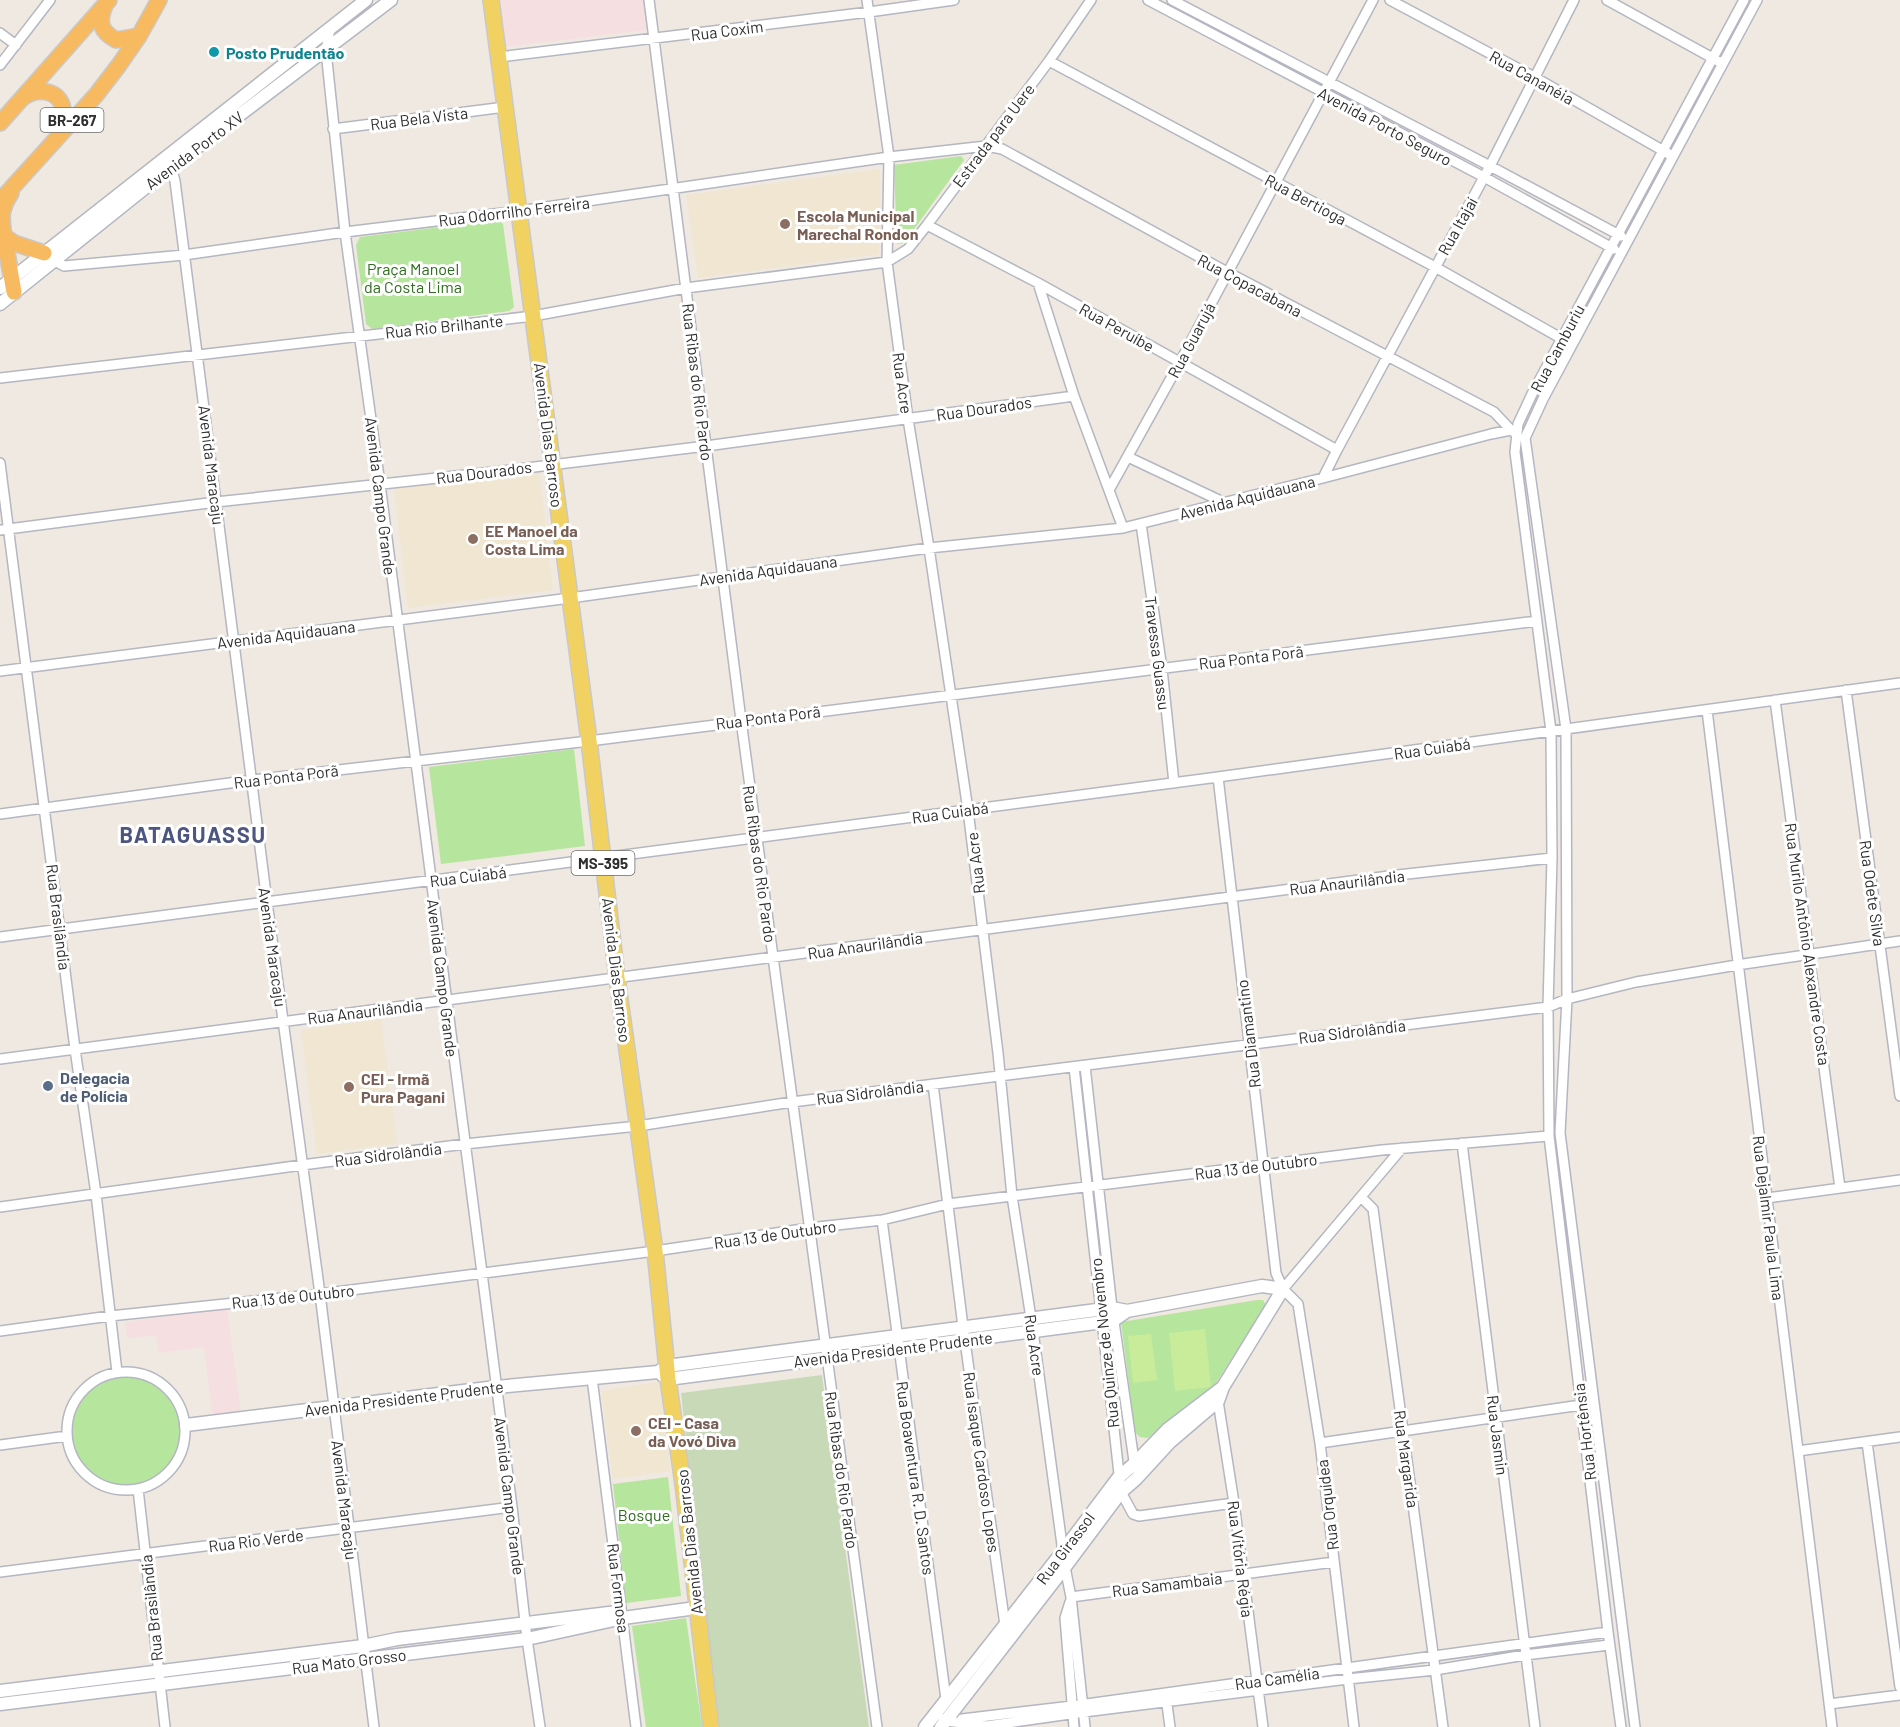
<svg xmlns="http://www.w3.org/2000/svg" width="1900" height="1727" font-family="Barlow,sans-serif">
<rect width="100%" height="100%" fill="#efe9e1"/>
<path fill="#f0e6d1" d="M880,169L879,254L698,278L686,195Z
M539,471L553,590L408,608L394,488Z
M381,1019L397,1143L317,1154L301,1030Z
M659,1382L671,1471L613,1479L601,1391Z"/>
<path fill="#f5dfe0" d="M498,0H643L646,30L504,47Z
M227,1308L241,1413L213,1417L204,1347L159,1353L156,1335L127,1338L125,1322Z"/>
<path fill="#b6e59e" d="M961,156L964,160L904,243L897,244L894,165Z
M498,220L503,224L514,307L509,311L372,329L366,324L356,245L360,237Z
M574,749L585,846L441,864L429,767Z
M1257,1300H1263L1266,1305L1213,1388L1148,1438L1140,1437L1135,1432L1121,1322Z
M72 1431a54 54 0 1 1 108 0a54 54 0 1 1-108 0Z
M668,1477L681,1596L626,1603L613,1484Z
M686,1618L702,1727H646L632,1626Z"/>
<path fill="#c8d9b8" d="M822,1375L869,1727H720L709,1651L681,1393Z"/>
<path fill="#c9ec9a" d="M1205,1329L1211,1387L1175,1391L1169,1333Z
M1151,1334L1157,1380L1133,1383L1128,1336Z"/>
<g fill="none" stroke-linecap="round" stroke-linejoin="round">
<defs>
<path id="minor" d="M649,0L741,720L877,1727
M867,0L889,157L887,262L908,419L929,548L968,810L998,1053L1012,1196L1033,1331L1065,1567L1071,1597L1085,1727
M1148,0L1484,177L1614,249
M1172,0L1490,166L1621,236
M1390,0L1534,77L1669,154
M1607,0L1718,61
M330,28L326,51L345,232L380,484L482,1273L512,1507L527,1639L540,1727
M0,33L16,45
M499,57L869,12L954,0
M1049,61L1435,267L1566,341
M0,65L50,0
M333,129L505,107
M168,163L171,167L175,181L267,902L320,1294L374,1727
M927,225L1038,283L1337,450
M51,259L64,266L184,255L345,232L519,211L889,157L986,146L1002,149L1227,272L1494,412L1511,430
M1038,283L1074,396L1123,528
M0,378L533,316L686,288L887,262L908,249L927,225L1049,61L1091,0
M1128,457L1223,502
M0,463L75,1049L96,1194L117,1372
M1323,478L1337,450L1490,166L1574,0
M1109,490L1180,362L1373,0
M1141,524L1162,669L1174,783
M0,530L216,502L502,471L706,446L1074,396
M0,671L570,598L929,548L1123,528L1323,478L1491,434L1511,430L1515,433
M1846,690L1900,1096
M1775,700L1840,1188
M1707,710L1832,1727
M1218,777L1276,1273L1283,1289L1298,1304L1320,1443L1354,1727
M0,814L252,780L589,741L1537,621
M0,937L1218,777L1900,683
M0,1059L1389,876L1552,858
M1085,1066L1112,1308L1135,1468
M1074,1067L1121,1492L1133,1514L1139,1516L1234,1503
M933,1084L963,1327L1005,1625
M1462,1143L1535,1727
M1361,1197L1373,1209L1443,1727
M1767,1198L1900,1180
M0,1207L302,1165L465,1144L638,1126L792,1102L1548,1007L1567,999L1636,982L1737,965L1900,941
M882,1220L946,1699
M1283,1289L1402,1148
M0,1331L110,1316L320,1294L655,1251L809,1228L882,1220L948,1204L1382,1150L1549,1136
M67 1431a59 59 0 1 1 118 0a59 59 0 1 1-118 0Z
M592,1378L636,1727
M1215,1398L1218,1401L1234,1503L1263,1727
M1867,1442L1900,1687
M1320,1443L1581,1405
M0,1445L67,1436
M1798,1451L1900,1437
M138,1489L165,1727
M0,1572L512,1507
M1071,1597L1334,1562
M1070,1602L1065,1618L1074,1727
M1166,1697L1170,1727
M1829,1704L1900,1695
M943,1719L946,1721L987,1726L1084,1712L1348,1679L1435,1670L1525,1655L1609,1645
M962,1719L1072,1706L1608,1632
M1621,1727L1608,1632L1549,1136L1548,1007L1552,858L1551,731L1515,452L1518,424L1532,394L1744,0
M1635,1727L1560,1133L1567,999L1566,729L1525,438L1543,399L1757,0"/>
<path id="tertiary" d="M0,288L366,0
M0,304L171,167L391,0
M662,1375L668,1379L1103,1322L1114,1320L1127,1311
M186,1425L496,1387L658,1372L667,1366L1112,1308L1127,1311L1262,1286L1283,1289L1223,1387L1218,1401L1170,1442L1136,1479L1121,1492L1065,1567L941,1727
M0,1691L363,1646L397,1639L617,1612
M0,1704L527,1639L623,1618L696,1608
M925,1727L1063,1551L1118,1478L1134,1464L1168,1429L1223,1387"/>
<path id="primary" d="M491,0L589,741L617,978L655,1251L668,1379L683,1484L711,1727"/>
<path id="trunk" d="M105,5C98,22 100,31 116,40L139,36
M24,97C38,87 60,90 63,109C64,118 61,126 60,134
M0,123L109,0
M11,193C0,210 1,217 4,236L14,243L44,253
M0,201L96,95L119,65L139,36L159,0
M4,236L14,292"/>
</defs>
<use href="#minor" stroke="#b4b7c1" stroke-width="12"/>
<use href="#tertiary" stroke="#b4b7c1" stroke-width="15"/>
<use href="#primary" stroke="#c9c9c9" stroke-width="18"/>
<use href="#trunk" stroke="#c9c9c9" stroke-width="18"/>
<use href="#minor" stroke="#fff" stroke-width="9"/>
<use href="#tertiary" stroke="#fff" stroke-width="12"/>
<use href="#primary" stroke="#f2d163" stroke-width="15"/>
<use href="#trunk" stroke="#f8ba60" stroke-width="15"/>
</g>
<circle fill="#0f9aa8" stroke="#fff" stroke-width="2" cx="214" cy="52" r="6"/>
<g fill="#8d6e63" stroke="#fff" stroke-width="2">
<circle cx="785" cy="224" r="6"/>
<circle cx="473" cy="539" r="6"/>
<circle cx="349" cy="1087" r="6"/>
<circle cx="636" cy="1431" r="6"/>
</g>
<circle fill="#5c6f8a" stroke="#fff" stroke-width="2" cx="48" cy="1086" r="6"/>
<g text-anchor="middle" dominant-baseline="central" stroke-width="6" stroke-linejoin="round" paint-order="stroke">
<g fill="#fff" stroke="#6d6d6d" stroke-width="1.5">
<rect x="40.5" y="108" width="63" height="24" rx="4.5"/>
<rect x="571.5" y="851" width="63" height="24" rx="4.5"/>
</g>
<g font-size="15" font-weight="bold" fill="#2e2e2e">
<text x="72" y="120">BR-267</text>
<text x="603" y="863">MS-395</text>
</g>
<g font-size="16" fill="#2e2e2e" stroke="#fff">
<text transform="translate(727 30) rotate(-7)">Rua Coxim</text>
<text transform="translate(1532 77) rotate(29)">Rua Cananéia</text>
<text transform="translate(419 118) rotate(-7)">Rua Bela Vista</text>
<text transform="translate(1385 126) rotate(28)">Avenida Porto Seguro</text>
<text transform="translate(993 135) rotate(-53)">Estrada para Uere</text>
<text transform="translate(194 150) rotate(-37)">Avenida Porto XV</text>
<text transform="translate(1306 199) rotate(28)">Rua Bertioga</text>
<text transform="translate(514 211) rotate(-7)">Rua Odorrilho Ferreira</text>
<text transform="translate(1457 226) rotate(-61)">Rua Itajaí</text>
<text transform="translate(1250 285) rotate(28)">Rua Copacabana</text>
<text transform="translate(444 326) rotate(-6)">Rua Rio Brilhante</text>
<text transform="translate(1117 327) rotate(29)">Rua Peruíbe</text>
<text transform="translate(1191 340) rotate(-62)">Rua Guarujá</text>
<text transform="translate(1557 348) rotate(-62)">Rua Camburiu</text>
<text transform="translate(698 382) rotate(83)">Rua Ribas do Rio Pardo</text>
<text transform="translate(903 383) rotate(82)">Rua Acre</text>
<text transform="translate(984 408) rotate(-8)">Rua Dourados</text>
<text transform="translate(549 435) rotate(83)">Avenida Dias Barroso</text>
<text transform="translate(212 465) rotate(83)">Avenida Maracaju</text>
<text transform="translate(484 472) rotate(-7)">Rua Dourados</text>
<text transform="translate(381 496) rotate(83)">Avenida Campo Grande</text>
<text transform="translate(1247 497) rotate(-14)">Avenida Aquidauana</text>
<text transform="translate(768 570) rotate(-8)">Avenida Aquidauana</text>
<text transform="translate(286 634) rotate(-7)">Avenida Aquidauana</text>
<text transform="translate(1158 653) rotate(83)">Travessa Guassu</text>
<text transform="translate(1251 657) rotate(-7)">Rua Ponta Porã</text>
<text transform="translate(768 717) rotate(-7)">Rua Ponta Porã</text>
<text transform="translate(1432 748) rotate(-8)">Rua Cuiabá</text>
<text transform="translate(286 776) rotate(-7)">Rua Ponta Porã</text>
<text transform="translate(950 812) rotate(-8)">Rua Cuiabá</text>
<text transform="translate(975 863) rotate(-97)">Rua Acre</text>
<text transform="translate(760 864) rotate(82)">Rua Ribas do Rio Pardo</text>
<text transform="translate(468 876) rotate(-7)">Rua Cuiabá</text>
<text transform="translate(1347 882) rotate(-7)">Rua Anaurilândia</text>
<text transform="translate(1873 893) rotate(82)">Rua Odete Silva</text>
<text transform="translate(59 917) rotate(83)">Rua Brasilândia</text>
<text transform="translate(1808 944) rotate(82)">Rua Murilo Antônio Alexandre Costa</text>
<text transform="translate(865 945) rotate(-8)">Rua Anaurilândia</text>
<text transform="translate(273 947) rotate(82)">Avenida Maracaju</text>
<text transform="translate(617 970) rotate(83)">Avenida Dias Barroso</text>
<text transform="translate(443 978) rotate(83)">Avenida Campo Grande</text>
<text transform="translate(365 1011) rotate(-7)">Rua Anaurilândia</text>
<text transform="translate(1352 1031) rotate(-7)">Rua Sidrolândia</text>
<text transform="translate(1248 1034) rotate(-97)">Rua Diamantino</text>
<text transform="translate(870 1092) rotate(-7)">Rua Sidrolândia</text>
<text transform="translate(388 1154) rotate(-7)">Rua Sidrolândia</text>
<text transform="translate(1256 1166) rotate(-7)">Rua 13 de Outubro</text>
<text transform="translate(1769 1218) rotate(83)">Rua Dejalmir Paula Lima</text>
<text transform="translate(775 1234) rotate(-8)">Rua 13 de Outubro</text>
<text transform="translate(293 1296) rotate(-6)">Rua 13 de Outubro</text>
<text transform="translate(1104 1343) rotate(-96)">Rua Quinze de Novembro</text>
<text transform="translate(1035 1345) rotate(82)">Rua Acre</text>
<text transform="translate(893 1349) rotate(-7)">Avenida Presidente Prudente</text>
<text transform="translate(404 1398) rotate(-7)">Avenida Presidente Prudente</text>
<text transform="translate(1584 1432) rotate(-97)">Rua Hortênsia</text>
<text transform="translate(1498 1435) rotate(83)">Rua Jasmin</text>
<text transform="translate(1407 1459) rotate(82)">Rua Margarida</text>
<text transform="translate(982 1462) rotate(82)">Rua Isaque Cardoso Lopes</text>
<text transform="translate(842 1470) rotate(82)">Rua Ribas do Rio Pardo</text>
<text transform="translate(916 1478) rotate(82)">Rua Boaventura R. D. Santos</text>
<text transform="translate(510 1496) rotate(83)">Avenida Campo Grande</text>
<text transform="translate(345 1500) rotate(83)">Avenida Maracaju</text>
<text transform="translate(1327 1505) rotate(-97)">Rua Orquídea</text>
<text transform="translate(256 1540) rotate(-7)">Rua Rio Verde</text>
<text transform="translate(689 1542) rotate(-96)">Avenida Dias Barroso</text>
<text transform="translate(1065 1548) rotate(-53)">Rua Girassol</text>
<text transform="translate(1241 1559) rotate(83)">Rua Vitória Régia</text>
<text transform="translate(1167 1584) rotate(-7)">Rua Samambaia</text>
<text transform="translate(619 1588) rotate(83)">Rua Formosa</text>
<text transform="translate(151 1608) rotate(-96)">Rua Brasilândia</text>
<text transform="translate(349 1661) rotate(-7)">Rua Mato Grosso</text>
<text transform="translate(1277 1678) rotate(-8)">Rua Camélia</text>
</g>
<g font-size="16" font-weight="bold" fill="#0d838f" stroke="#fff" text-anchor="start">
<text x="226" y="52">Posto Prudentão</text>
</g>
<g font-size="16" font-weight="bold" fill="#785e54" stroke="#fff" text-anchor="start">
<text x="797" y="215">Escola Municipal<tspan x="797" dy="18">Marechal Rondon</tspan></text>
<text x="485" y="530">EE Manoel da<tspan x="485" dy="18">Costa Lima</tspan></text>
<text x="361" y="1078">CEI - Irmã<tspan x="361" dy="18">Pura Pagani</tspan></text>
<text x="648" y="1422">CEI - Casa<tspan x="648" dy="18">da Vovó Diva</tspan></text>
</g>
<g font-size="16" fill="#2c6e1b" stroke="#fff">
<text x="413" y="268">Praça Manoel<tspan x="413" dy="18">da Costa Lima</tspan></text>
<text x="644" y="1514">Bosque</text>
</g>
<g font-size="16" font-weight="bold" fill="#4e5e75" stroke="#fff" text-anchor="start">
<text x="60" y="1077">Delegacia<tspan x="60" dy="18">de Polícia</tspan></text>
</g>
<g font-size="22" font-weight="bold" letter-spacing="1.5" fill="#4d5680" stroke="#fff">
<text x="193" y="834">BATAGUASSU</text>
</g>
</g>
</svg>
